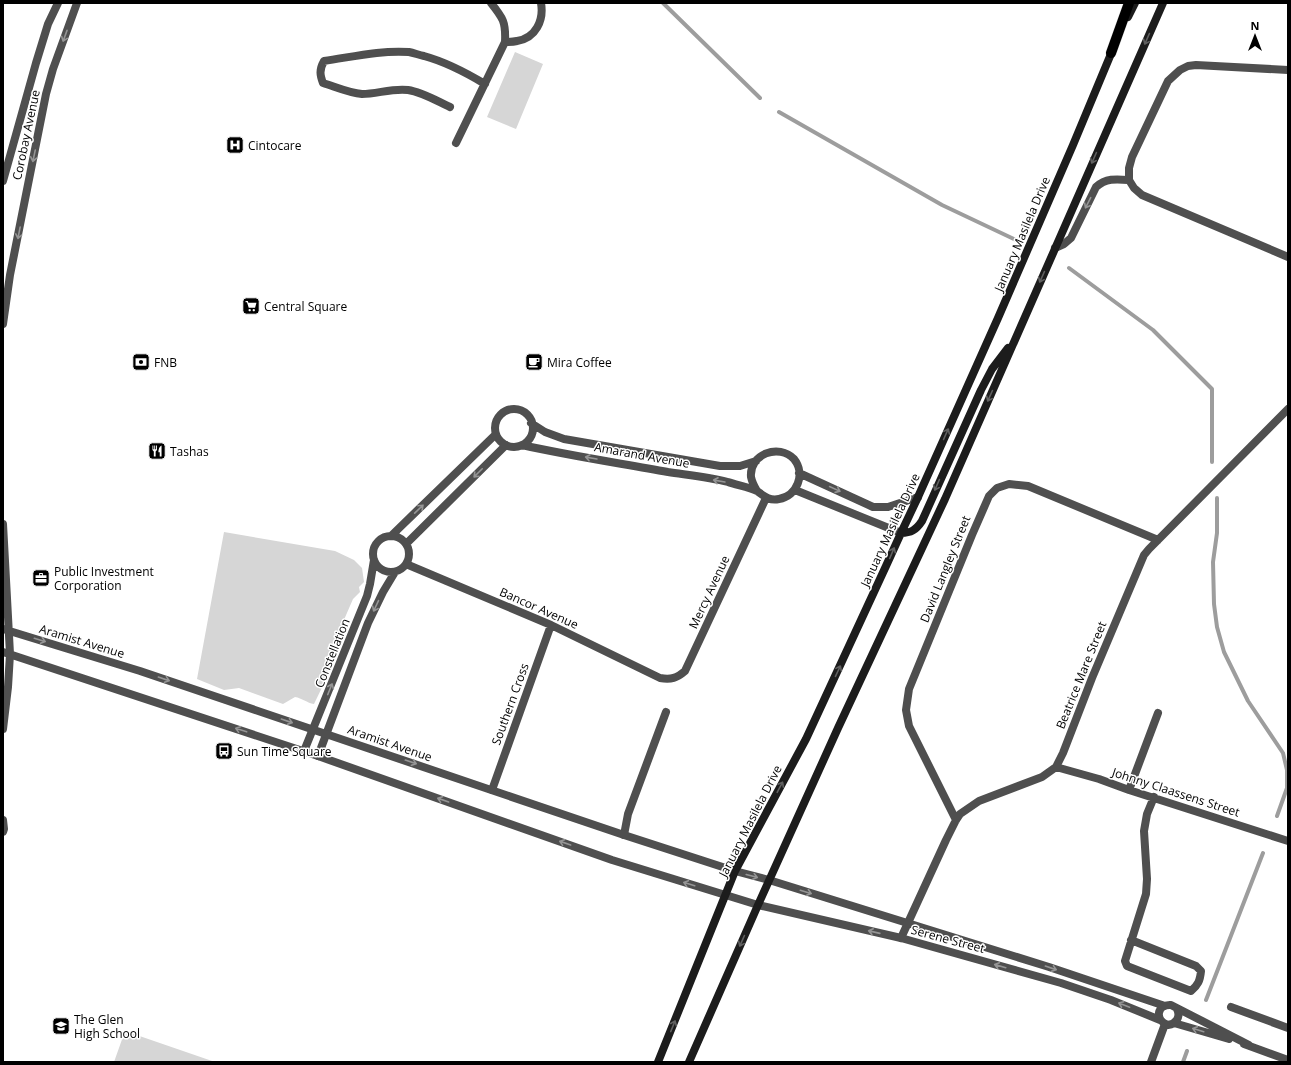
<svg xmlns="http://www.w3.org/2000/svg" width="1291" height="1065" font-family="'Open Sans',sans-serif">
<rect width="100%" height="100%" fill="#fff"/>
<path fill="#d6d6d6" d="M515,52L543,64L516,129L487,117Z
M224,532L335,551L354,560L362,568L364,582L359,587L360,592L353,599L327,659L328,675L314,704C307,703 302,698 295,697L283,704L239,688L224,690L197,679Z
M125,1031L215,1062H114Z"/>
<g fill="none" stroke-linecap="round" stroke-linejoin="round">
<path stroke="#9d9d9d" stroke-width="4" d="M663,3L760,98
M779,112L942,205L1016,240
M1069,268L1153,330L1212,389V462
M1217,498V533L1213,562L1214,604L1217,627L1224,652L1248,701L1283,753L1287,770V788L1277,816
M1206,1000L1263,853
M1183,1062L1187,1051"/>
<defs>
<path id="primary" d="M1111,53L1129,3"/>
</defs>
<use href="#primary" stroke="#dbdbdb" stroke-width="11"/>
<path stroke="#4f4f4f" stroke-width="8" d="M505,42C509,42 513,42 517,41C536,38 544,20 541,3
M1288,70L1196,65L1188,66L1180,70L1168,81L1132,157L1129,168V180L1134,188L1142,195L1288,257
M450,107C437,101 422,92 408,90C392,88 377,94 362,94C349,93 336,87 323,83C320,75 319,70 324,61C352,57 380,50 409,52C414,53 419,55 424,56C446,62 465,72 485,84
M456,143L505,42C506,22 503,18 491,3
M1055,248L1064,244L1071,238L1096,187C1106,178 1116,179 1129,180
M495 428a19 19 0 1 1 38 0a19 19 0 1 1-38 0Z
M531,423L545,432L564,439L720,466H740L756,461
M522,445C571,456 619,463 668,472C688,475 709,477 728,482C736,485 750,487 757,491C764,496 769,501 779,499C797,496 806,474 794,459C779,443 749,454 751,477C752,482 754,486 757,491
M799,473L873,507H888L918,497
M795,490L901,533
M373 554a18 18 0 1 1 36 0a18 18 0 1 1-36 0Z
M391,536L496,434
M406,544L506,445
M406,564L551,625L660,678C671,680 677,678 685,671L766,498
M304,751L367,596L370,584L374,560
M318,756L368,623L383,592L395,572
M1056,767L1099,779L1129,790L1288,841
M492,790L551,625
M1129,790L1158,713
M956,820L909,726L906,710L909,689L972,535L989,496L997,488L1009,484L1028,486L1158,540
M624,835L628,814L666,712
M901,938L946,840L956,820L960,814L979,801L1042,777L1056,767L1063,753L1092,678L1144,555L1149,549L1288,409
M1131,940L1196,966L1201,971C1200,981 1198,985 1191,991L1127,966L1125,961L1146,894L1147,879L1144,831L1147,814L1154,797
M1231,1007L1288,1028
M1151,1062L1165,1024"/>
<path stroke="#4f4f4f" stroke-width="8" d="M3,181L36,63L48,24L58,3
M3,324L10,275L46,94L53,69L77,3
M3,524L10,654L8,687L3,729
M3,629L140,671L624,835L735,871L769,880L1049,967L1165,1006
M3,652L318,756L612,860L758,905L901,938L1061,983L1111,1000L1160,1020
M3,820L4,829L3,832
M1177,1009C1181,1017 1176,1024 1168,1025C1154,1020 1157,1004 1171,1005L1249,1045
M1174,1023L1229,1039
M1244,1044L1288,1060"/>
<path stroke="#1c1c1c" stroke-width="8" d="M1128,17L1135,3
M901,533C911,533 916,530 922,521L981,390L992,369L1008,348
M658,1062L735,871L806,739L886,566L901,533L918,497L998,318L1073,145L1113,49
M689,1062L758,905L838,728L945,499L1163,3"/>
<use href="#primary" stroke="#000" stroke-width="10"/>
</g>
<defs><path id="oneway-shaft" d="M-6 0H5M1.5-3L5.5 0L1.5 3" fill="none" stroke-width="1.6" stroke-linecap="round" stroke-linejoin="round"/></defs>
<g stroke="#959595">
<use href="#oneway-shaft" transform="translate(65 36) rotate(110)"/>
<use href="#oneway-shaft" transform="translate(34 156) rotate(102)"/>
<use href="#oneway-shaft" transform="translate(1088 203) rotate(117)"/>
<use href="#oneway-shaft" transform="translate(19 233) rotate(101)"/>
<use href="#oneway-shaft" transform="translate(591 458) rotate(-170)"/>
<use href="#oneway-shaft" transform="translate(478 473) rotate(135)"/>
<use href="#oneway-shaft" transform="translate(719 481) rotate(-170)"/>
<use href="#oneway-shaft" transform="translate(835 489) rotate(25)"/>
<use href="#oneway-shaft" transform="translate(419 509) rotate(-44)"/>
<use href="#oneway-shaft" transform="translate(376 606) rotate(115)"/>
<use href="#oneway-shaft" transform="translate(40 640) rotate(17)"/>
<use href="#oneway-shaft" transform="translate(164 679) rotate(19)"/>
<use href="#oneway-shaft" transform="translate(330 689) rotate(-68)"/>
<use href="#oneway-shaft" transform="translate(287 721) rotate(19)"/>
<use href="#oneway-shaft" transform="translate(241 730) rotate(-162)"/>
<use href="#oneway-shaft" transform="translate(411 762) rotate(19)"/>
<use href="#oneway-shaft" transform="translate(443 800) rotate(-161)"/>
<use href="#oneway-shaft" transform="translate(565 843) rotate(-161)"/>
<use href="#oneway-shaft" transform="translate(752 876) rotate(15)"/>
<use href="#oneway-shaft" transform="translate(689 884) rotate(-163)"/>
<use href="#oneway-shaft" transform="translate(806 892) rotate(17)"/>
<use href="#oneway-shaft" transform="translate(874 932) rotate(-167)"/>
<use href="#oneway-shaft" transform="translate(1000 966) rotate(-164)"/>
<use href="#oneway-shaft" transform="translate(1051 968) rotate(19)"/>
<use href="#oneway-shaft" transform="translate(1124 1005) rotate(-159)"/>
<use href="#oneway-shaft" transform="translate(1198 1030) rotate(-163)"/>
</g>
<g stroke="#606060">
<use href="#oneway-shaft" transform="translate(1147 39) rotate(114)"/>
<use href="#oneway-shaft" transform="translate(1094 158) rotate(114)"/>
<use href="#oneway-shaft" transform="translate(1042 277) rotate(114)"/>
<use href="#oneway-shaft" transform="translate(990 396) rotate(114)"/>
<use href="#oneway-shaft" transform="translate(946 434) rotate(-66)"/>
<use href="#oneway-shaft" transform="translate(937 485) rotate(114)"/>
<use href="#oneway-shaft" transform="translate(892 553) rotate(-67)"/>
<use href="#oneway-shaft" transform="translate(838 671) rotate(-65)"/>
<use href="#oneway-shaft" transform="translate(780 787) rotate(-62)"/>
<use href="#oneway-shaft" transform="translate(742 941) rotate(114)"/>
<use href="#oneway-shaft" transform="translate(673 1026) rotate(-68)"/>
</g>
<defs>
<symbol id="hospital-square" viewBox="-11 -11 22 22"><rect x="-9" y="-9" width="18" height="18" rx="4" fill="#000" stroke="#fff"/><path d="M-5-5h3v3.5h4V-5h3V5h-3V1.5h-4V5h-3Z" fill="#fff"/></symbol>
<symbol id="supermarket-square" viewBox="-11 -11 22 22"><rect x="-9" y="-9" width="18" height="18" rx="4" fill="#000" stroke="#fff"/><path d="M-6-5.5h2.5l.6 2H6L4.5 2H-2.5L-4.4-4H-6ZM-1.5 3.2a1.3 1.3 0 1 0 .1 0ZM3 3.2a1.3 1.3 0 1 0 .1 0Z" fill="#fff"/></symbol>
<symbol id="bank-square" viewBox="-11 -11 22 22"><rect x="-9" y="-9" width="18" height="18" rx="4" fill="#000" stroke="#fff"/><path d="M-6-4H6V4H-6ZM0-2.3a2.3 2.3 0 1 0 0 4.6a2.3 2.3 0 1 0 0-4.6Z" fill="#fff"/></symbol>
<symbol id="cafe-square" viewBox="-11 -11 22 22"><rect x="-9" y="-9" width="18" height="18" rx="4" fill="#000" stroke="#fff"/><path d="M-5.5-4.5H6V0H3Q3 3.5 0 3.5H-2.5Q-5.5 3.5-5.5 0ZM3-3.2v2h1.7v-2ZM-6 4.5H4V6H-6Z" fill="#fff"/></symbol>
<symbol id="restaurant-square" viewBox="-11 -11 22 22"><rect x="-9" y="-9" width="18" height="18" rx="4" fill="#000" stroke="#fff"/><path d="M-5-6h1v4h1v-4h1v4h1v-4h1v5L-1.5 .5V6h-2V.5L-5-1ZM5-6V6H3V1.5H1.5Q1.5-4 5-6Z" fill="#fff"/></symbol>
<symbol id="office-square" viewBox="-11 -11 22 22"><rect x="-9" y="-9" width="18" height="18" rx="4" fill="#000" stroke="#fff"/><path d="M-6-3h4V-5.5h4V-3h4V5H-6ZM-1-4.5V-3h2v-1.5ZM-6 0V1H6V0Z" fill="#fff"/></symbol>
<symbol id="bus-square" viewBox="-11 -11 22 22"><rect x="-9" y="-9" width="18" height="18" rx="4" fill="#000" stroke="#fff"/><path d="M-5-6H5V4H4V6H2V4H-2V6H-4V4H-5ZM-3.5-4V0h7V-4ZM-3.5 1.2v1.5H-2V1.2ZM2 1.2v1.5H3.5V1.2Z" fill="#fff"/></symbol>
<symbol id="school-square" viewBox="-11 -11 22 22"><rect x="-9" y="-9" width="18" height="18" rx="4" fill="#000" stroke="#fff"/><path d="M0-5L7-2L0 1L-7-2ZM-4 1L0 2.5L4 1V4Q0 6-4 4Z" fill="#fff"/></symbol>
</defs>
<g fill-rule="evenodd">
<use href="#hospital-square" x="225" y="135" width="20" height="20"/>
<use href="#supermarket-square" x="241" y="296" width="20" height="20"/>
<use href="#bank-square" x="131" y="352" width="20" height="20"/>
<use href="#cafe-square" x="524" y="352" width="20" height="20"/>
<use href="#restaurant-square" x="147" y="441" width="20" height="20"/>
<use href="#office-square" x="31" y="568" width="20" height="20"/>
<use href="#bus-square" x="214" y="741" width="20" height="20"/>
<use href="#school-square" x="51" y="1016" width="20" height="20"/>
</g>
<g text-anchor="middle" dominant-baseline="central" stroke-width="3" stroke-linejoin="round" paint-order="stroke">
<g font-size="12" fill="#000" stroke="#fff">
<text transform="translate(26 135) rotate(-78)">Corobay Avenue</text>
<text transform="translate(1022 234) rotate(-67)">January Masilela Drive</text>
<text transform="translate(642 455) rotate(10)">Amarand Avenue</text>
<text transform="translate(890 530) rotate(-65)">January Masilela Drive</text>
<text transform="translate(945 569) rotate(-68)">David Langley Street</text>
<text transform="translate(709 592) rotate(-65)">Mercy Avenue</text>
<text transform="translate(539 608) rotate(24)">Bancor Avenue</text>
<text transform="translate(82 641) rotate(17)">Aramist Avenue</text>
<text transform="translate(332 653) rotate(-68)">Constellation</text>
<text transform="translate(1081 675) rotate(-68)">Beatrice Mare Street</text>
<text transform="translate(510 704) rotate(-70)">Southern Cross</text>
<text transform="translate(390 743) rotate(19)">Aramist Avenue</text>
<text transform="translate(1176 792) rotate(18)">Johnny Claassens Street</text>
<text transform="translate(750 821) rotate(-63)">January Masilela Drive</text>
<text transform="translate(948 939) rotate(15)">Serene Street</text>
</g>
<g font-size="12" fill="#000" stroke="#fff" text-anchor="start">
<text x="248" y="145">Cintocare</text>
<text x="264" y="306">Central Square</text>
<text x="154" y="362">FNB</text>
<text x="547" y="362">Mira Coffee</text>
<text x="170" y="451">Tashas</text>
<text x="54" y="571">Public Investment<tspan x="54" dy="14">Corporation</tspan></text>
<text x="237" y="751">Sun Time Square</text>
<text x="74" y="1019">The Glen<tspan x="74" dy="14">High School</tspan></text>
</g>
</g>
<rect width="1291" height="1065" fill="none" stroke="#000000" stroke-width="8"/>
<g transform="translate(1255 36)" stroke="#ffffff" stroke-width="3" paint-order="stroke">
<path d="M0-3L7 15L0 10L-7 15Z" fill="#000000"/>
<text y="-6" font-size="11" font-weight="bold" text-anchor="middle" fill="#000000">N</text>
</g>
</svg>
